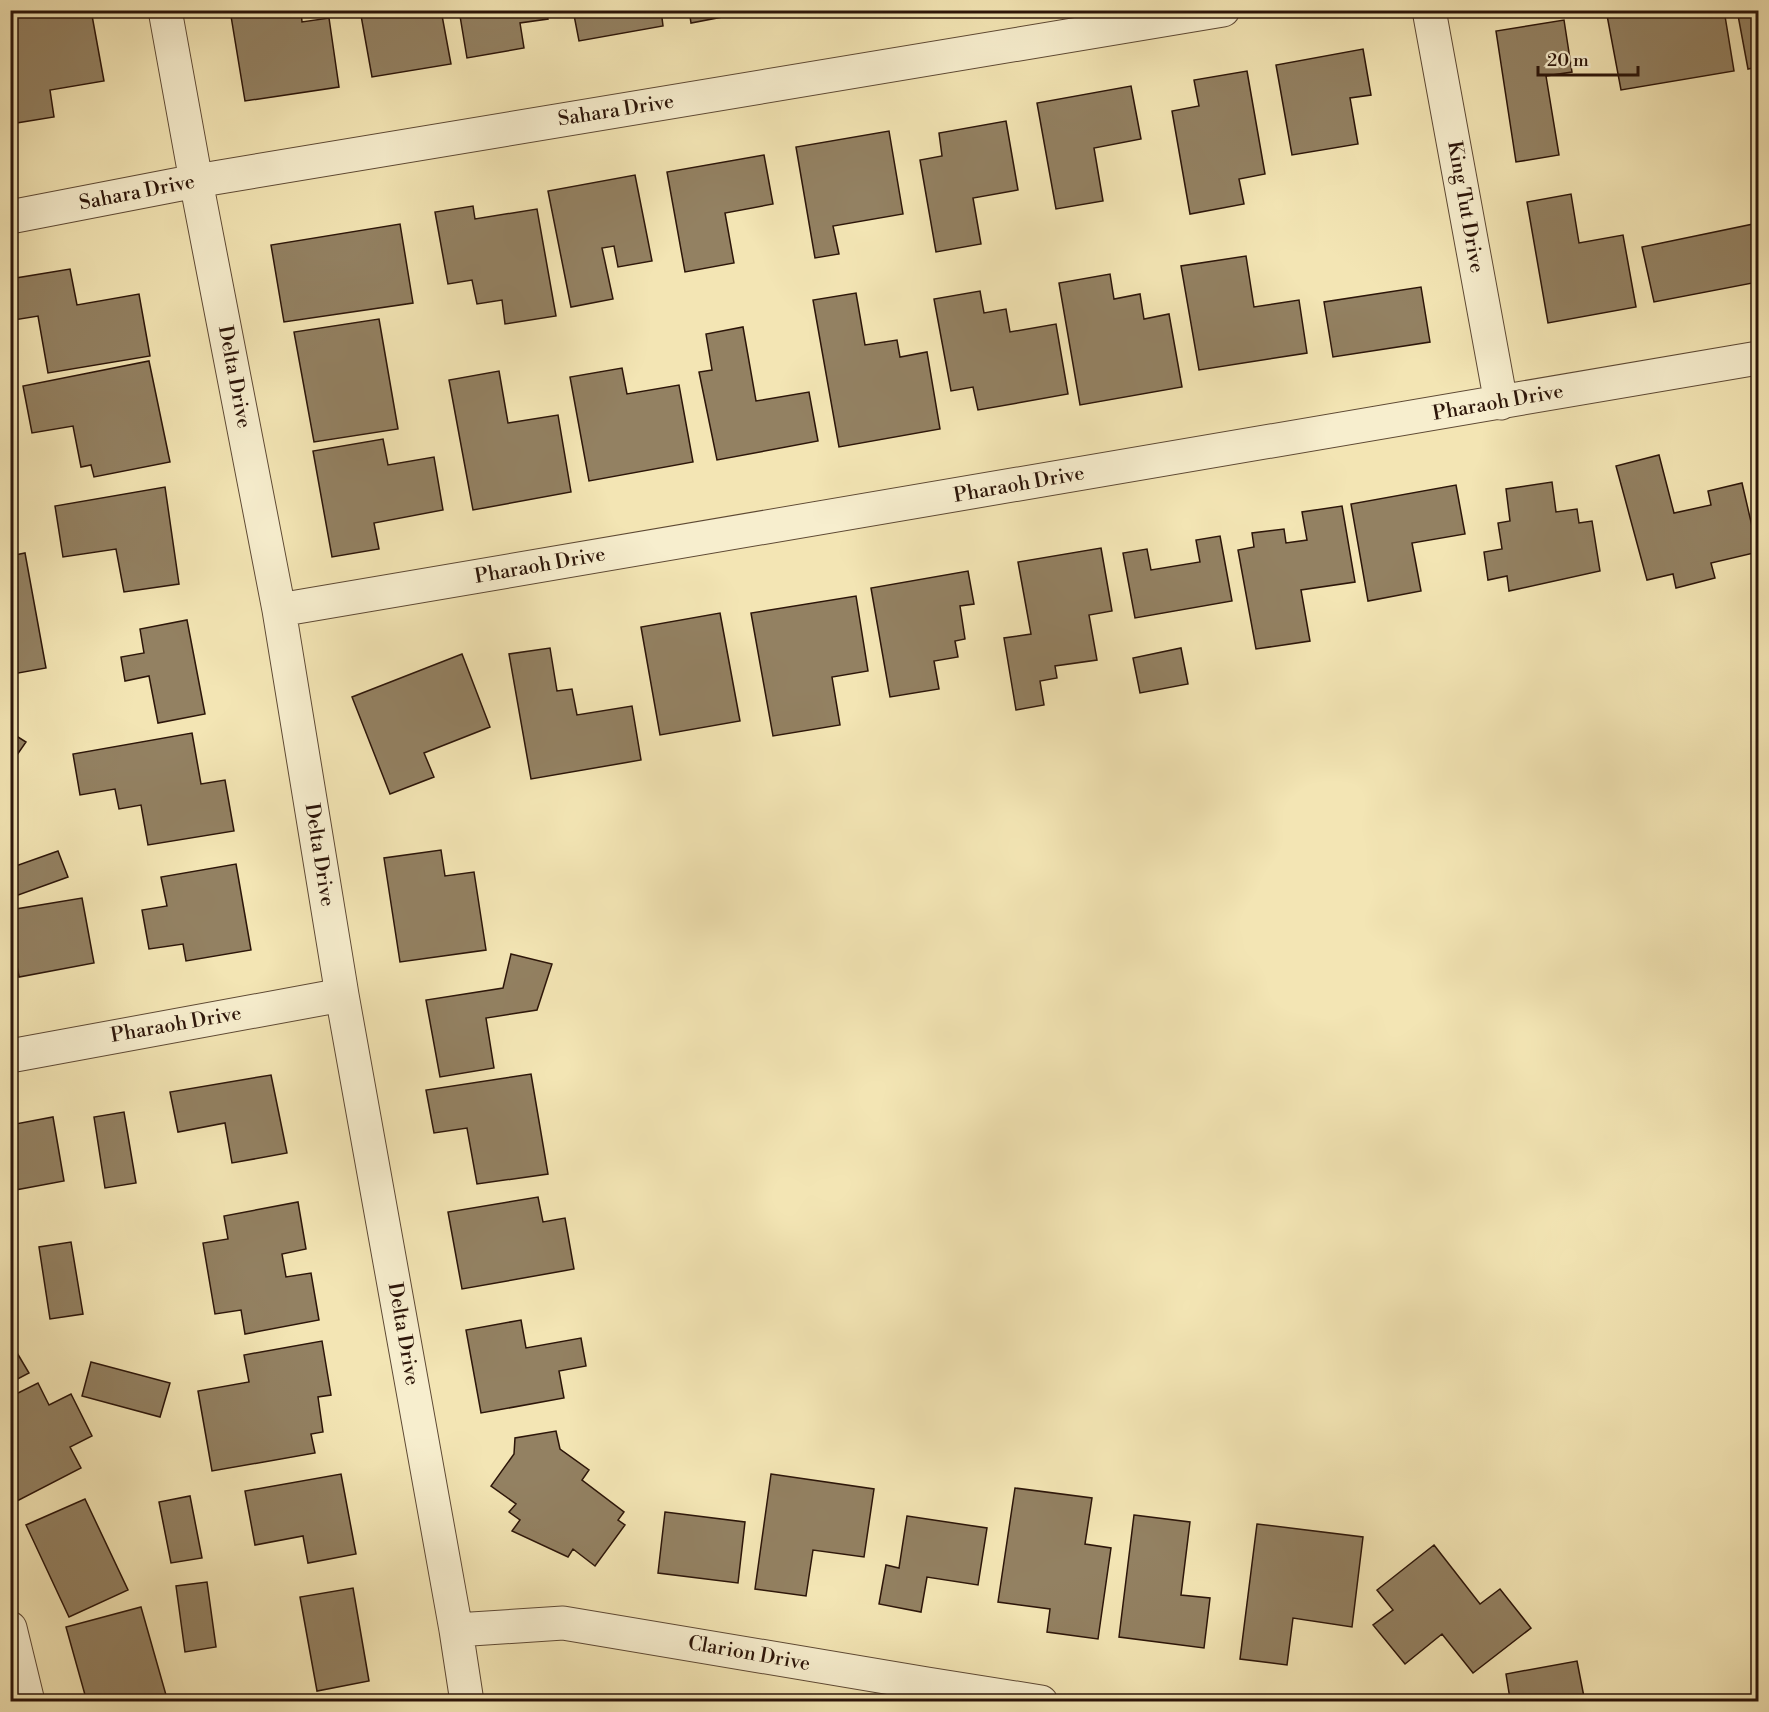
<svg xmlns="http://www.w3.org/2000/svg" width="1769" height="1712" font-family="'Libre Bodoni',serif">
<rect width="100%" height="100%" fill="#f3e5b4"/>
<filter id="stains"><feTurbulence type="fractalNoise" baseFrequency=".00333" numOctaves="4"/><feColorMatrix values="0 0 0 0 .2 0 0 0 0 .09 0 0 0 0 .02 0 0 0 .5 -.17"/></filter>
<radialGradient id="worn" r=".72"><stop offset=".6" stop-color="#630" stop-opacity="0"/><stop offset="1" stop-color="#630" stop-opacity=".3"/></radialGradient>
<path fill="#938162" stroke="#2c1509" stroke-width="1.5" d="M91,10L104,81L50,90L54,117L10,124V15L35,10Z
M230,10H301L302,22L329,18L339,87L245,101Z
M360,10H441L451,64L372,77Z
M459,10H546L548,19L520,23L524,48L467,58Z
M573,10H661L663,26L579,41Z
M689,10H759L691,23Z
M1606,10H1724L1734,71L1621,90Z
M1737,10H1758V67L1748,69Z
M1564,20L1572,72L1546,76L1559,155L1516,162L1496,31Z
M1363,49L1371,95L1350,98L1358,144L1292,155L1276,65Z
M1247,71L1265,174L1239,179L1244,204L1190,214L1172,111L1199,106L1194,80Z
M1131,86L1141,139L1094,148L1103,201L1056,209L1037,103Z
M1006,121L1018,190L973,198L981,244L936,252L920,160L942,156L939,133Z
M889,131L903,214L833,226L839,254L815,258L796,147Z
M764,155L773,204L725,213L734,263L685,272L667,172Z
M635,175L652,261L618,267L614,246L602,248L613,299L571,307L548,191Z
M1571,194L1579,243L1623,235L1636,307L1548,323L1527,202Z
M473,206L475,219L537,209L556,316L505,324L502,300L477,304L472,280L448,284L435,212Z
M1758,223V282L1654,302L1642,247Z
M400,224L413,303L284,322L271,245Z
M1246,256L1254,307L1299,300L1307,353L1199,370L1181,266Z
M70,269L77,305L139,294L150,356L48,373L38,316L14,320L10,303V279Z
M1110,274L1114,299L1140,294L1144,319L1169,314L1182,387L1080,405L1059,283Z
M1421,287L1430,342L1333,357L1324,302Z
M980,291L984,313L1006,309L1010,332L1056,324L1068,394L978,410L973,387L951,391L934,299Z
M856,293L865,345L897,340L900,357L927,352L940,429L839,447L813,300Z
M379,319L398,429L314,442L294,332Z
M743,327L756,401L809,392L818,441L717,460L699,372L712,370L706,334Z
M149,361L170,462L94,477L91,465L81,467L73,426L32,433L23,386Z
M622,368L627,394L679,385L693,462L589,481L570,377Z
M499,371L508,423L558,415L571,492L473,510L449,380Z
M383,439L388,465L434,457L443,510L374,523L379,549L332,557L313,451Z
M1659,455L1674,513L1711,505L1708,491L1742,483L1758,552L1711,563L1715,578L1676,588L1673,574L1647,580L1616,466Z
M1552,482L1556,512L1577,509L1579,523L1592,521L1600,571L1509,591L1507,576L1488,580L1484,552L1502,549L1498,523L1510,521L1506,489Z
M1456,485L1465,534L1412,543L1421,591L1368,601L1351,504Z
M165,487L179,584L124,592L116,549L63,557L55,506Z
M1342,506L1355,582L1301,590L1310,641L1256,649L1238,550L1254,547L1252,533L1284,529L1286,543L1307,540L1302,512Z
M1220,536L1232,601L1135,618L1123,553L1147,549L1151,570L1200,562L1196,540Z
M1101,548L1112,611L1089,615L1097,660L1055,666L1057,678L1040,681L1044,705L1016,710L1004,638L1031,634L1018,562Z
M25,553L46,668L13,674L10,660V556Z
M968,571L974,604L960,606L965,639L955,641L958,657L934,661L939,689L890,697L871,588Z
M856,596L868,671L832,677L840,725L773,736L751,613Z
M720,613L740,721L660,735L641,627Z
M187,620L205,714L158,723L149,676L125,681L121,657L144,653L140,629Z
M550,648L557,691L572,689L577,715L632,706L641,760L531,779L509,654Z
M1181,648L1188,684L1140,693L1133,658Z
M462,654L490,727L424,753L434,777L390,794L352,697Z
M10,732L26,742L10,765Z
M192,733L201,784L225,780L234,831L148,845L141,805L119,809L115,789L80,795L73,754Z
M441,850L445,876L474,872L486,950L400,962L384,858Z
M58,851L68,877L10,898V868Z
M236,864L251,950L186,961L183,944L149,949L142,910L167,906L161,877Z
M82,898L94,963L19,977L10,928V910Z
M511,954L552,964L537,1010L486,1018L494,1068L440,1077L426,1000L503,988Z
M531,1074L548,1174L477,1184L467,1128L434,1133L426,1090Z
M271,1075L287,1153L232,1163L225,1123L178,1132L170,1092Z
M124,1112L136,1183L105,1188L94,1117Z
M53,1117L64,1181L10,1191V1125Z
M538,1197L543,1222L565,1218L574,1269L462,1289L448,1212Z
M298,1202L306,1249L282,1254L286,1277L311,1273L319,1320L245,1334L241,1310L215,1314L203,1243L228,1239L224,1216Z
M71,1242L83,1314L50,1319L39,1247Z
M521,1320L526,1348L581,1338L586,1366L559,1371L564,1398L481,1413L466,1330Z
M10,1341L29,1373L10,1383Z
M322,1341L331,1395L318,1397L323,1432L311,1434L315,1453L212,1471L198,1391L249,1382L244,1355Z
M91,1362L170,1383L160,1417L82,1396Z
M38,1383L49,1405L71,1394L92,1436L70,1447L81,1468L17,1501L10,1489V1397Z
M556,1431L560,1449L589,1470L582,1480L624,1512L618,1520L625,1525L595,1566L573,1549L568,1557L512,1531L520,1520L509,1512L516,1504L491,1486L514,1454L515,1438Z
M341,1474L356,1554L308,1563L303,1536L255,1545L245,1491Z
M771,1474L874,1489L864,1557L813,1550L806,1596L755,1589Z
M1015,1488L1092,1498L1085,1544L1111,1548L1098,1639L1047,1632L1050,1609L998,1602Z
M190,1496L202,1558L171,1563L159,1502Z
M85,1499L128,1590L69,1617L26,1525Z
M665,1512L745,1522L738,1583L658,1573Z
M1134,1515L1190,1522L1181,1595L1210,1598L1204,1648L1119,1637Z
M907,1516L987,1528L978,1585L927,1577L921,1612L879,1604L886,1565L899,1568Z
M1257,1524L1363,1537L1352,1627L1293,1618L1287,1665L1240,1659Z
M1434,1545L1480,1604L1500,1589L1531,1628L1473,1673L1442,1634L1405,1664L1373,1625L1393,1610L1377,1590Z
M207,1582L216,1647L185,1652L176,1586Z
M353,1588L369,1681L317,1691L300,1597Z
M141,1607L168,1702H87L66,1627Z
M1577,1661L1585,1702H1495L1510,1699L1506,1674Z"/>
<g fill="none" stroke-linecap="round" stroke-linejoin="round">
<defs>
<path id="minor" d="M165,10L196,181L279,610L342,995L456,1630L467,1702
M1429,10L1501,403
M10,217L196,181L1223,10
M279,610L1758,358
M10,1056L342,995
M10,1628L28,1702
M456,1630L563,1623L927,1684L1041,1702"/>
</defs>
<use href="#minor" stroke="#5e4934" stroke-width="35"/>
<use href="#minor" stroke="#f7eece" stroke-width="33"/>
</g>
<g text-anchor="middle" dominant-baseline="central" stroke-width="5" stroke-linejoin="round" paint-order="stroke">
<g font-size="20" fill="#2c1509" stroke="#f7eece">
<text transform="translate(616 111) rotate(-9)">Sahara Drive</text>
<text transform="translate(137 193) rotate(-11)">Sahara Drive</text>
<text transform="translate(1465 207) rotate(80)">King Tut Drive</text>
<text transform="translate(234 377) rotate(79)">Delta Drive</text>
<text transform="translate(1498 403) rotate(-10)">Pharaoh Drive</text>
<text transform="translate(1019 485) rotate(-10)">Pharaoh Drive</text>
<text transform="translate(540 566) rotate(-10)">Pharaoh Drive</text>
<text transform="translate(319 855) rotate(81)">Delta Drive</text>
<text transform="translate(176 1025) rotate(-10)">Pharaoh Drive</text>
<text transform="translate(403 1334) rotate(80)">Delta Drive</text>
<text transform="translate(749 1654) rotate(10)">Clarion Drive</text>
</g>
</g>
<rect width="1769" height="1712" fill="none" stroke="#f3e5b4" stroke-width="36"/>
<rect x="12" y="12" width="1745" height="1688" fill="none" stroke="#2c1509" stroke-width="3"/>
<rect x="18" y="18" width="1733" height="1676" fill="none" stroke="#2c1509" stroke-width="1.5"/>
<path d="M1538 66v9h100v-9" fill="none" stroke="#2c1509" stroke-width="3"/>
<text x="1547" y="66" font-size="18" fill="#2c1509" stroke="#f7eece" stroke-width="4.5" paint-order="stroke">20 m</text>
<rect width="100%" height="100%" filter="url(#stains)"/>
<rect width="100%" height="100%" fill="url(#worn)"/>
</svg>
